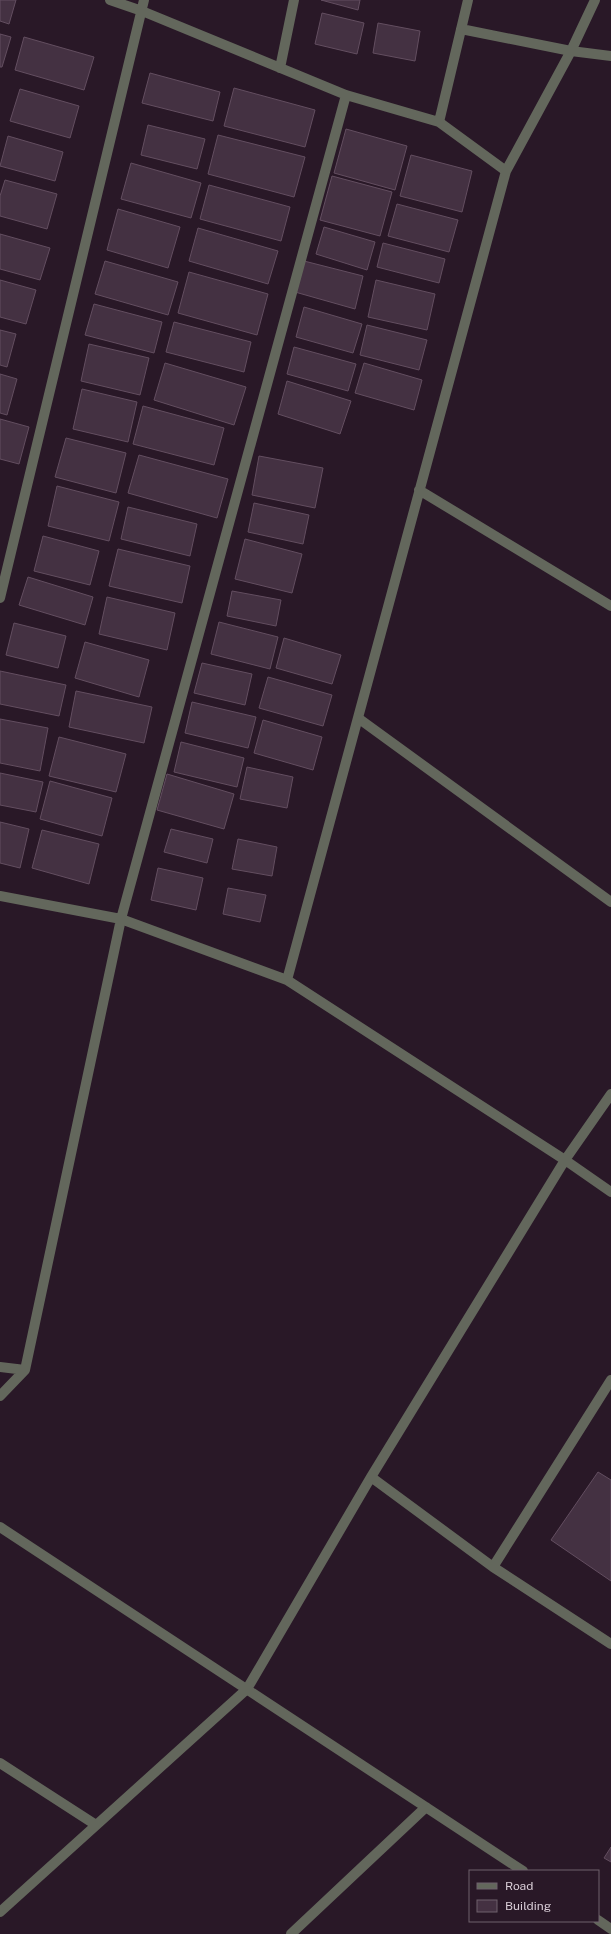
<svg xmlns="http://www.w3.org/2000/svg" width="611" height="1934" font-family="'Public Sans',sans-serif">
<rect width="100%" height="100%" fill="#291827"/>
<path fill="#443142" stroke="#634e60" d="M0,0H16L9,24L0,21Z
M321,0H360L358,10Z
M322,13L364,23L357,54L315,44Z
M378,23L420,31L415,61L373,53Z
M0,34L11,37L2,67H0Z
M24,37L94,57L84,90L15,70Z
M150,73L220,92L213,121L142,103Z
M234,88L315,110L305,147L224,126Z
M20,89L79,106L70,138L10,121Z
M148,125L205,139L197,169L141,155Z
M346,129L407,146L395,190L334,173Z
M218,135L305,157L294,197L208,174Z
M8,136L63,152L55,181L0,166Z
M411,155L472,171L462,212L400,196Z
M131,163L201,183L191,218L121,199Z
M332,176L392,192L380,236L320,220Z
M5,180L57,194L47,229L0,216V196Z
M209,185L290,207L281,241L200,219Z
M397,204L458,220L449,252L388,236Z
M118,209L180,227L168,268L107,250Z
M324,227L375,242L367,270L316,254Z
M198,228L278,251L268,284L189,261Z
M0,234L50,248L40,280L0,269Z
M383,243L445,259L439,283L377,267Z
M105,261L178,282L168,315L95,294Z
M304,261L363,276L355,309L295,292Z
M189,272L268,294L257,335L178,313Z
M0,280L36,290L26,324L0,317Z
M376,280L435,294L427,330L368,317Z
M94,304L162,322L154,353L85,335Z
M304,307L362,324L353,353L296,337Z
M174,322L251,342L244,372L166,352Z
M367,325L427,340L419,370L360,355Z
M0,330L16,334L7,367L0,365Z
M89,344L149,358L140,395L81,381Z
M294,347L356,364L348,391L287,374Z
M165,363L246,387L234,425L154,400Z
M364,363L422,380L414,410L355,393Z
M0,374L17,379L7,415L0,413Z
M287,381L351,401L340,434L278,414Z
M82,389L137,402L128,442L73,429Z
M143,406L224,428L214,465L133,444Z
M0,419L29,427L19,464L0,459Z
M66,438L126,453L116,493L55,477Z
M139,455L228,479L217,518L128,493Z
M259,456L323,468L315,508L252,495Z
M57,486L119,502L109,541L48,526Z
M254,503L309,515L303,544L248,532Z
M128,507L197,524L190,556L121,539Z
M43,536L99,551L90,585L34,571Z
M245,539L302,554L292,593L235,579Z
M118,549L190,566L182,603L109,586Z
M28,577L93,597L85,625L19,605Z
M232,591L281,600L276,626L227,616Z
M107,597L175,613L167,650L99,634Z
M219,622L278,637L270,669L211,654Z
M14,623L66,636L58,668L6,655Z
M284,638L341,655L332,684L276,668Z
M85,642L149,660L139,697L75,678Z
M202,663L252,674L245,705L194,693Z
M0,671L66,685L59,716L0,704Z
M268,677L332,695L323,726L259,708Z
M76,691L152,707L144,743L69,727Z
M192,702L256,717L248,748L185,733Z
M0,719L48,728L40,771L0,763Z
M263,720L322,737L313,770L254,753Z
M59,737L126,754L116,792L49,776Z
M181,742L244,758L237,787L174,772Z
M247,767L293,777L287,808L240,799Z
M0,773L43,782L36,812L0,805Z
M167,774L234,794L224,829L157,810Z
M50,781L112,798L102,836L40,819Z
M0,822L29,829L20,868L0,863Z
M171,829L213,839L207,863L164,852Z
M42,830L99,844L89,884L32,868Z
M238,839L277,847L272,876L232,869Z
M158,868L203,878L196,910L151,900Z
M228,888L266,895L260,922L223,914Z
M598,1472L611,1480V1581L551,1540Z
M611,1847V1862L604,1858Z"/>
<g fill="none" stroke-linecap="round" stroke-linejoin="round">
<path stroke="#63675c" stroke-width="10" d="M110,0L142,11L346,95L439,122L506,171L287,980
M461,29L571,51L611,56
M280,68L294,0
M439,122L468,0
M506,171L571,51L595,0
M419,490L611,606
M0,598L144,0
M358,718L611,902
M0,896L121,919L287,980L565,1160L611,1192
M0,1367L25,1370
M0,1396L25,1370L121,919L346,95
M371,1477L493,1567L611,1644
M0,1527L523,1871
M493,1567L611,1380
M0,1763L96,1825
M0,1912L247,1689L371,1477L565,1160L611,1094
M598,1920L611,1929
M291,1934L426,1807"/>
</g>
<rect x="469" y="1870" width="130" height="52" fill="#291827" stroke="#6f606d"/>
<rect x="477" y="1883" width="20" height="6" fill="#63675c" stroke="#6f606d"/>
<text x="505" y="1890" font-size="12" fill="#d9cdd7">Road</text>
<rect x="477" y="1900" width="20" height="12" fill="#443142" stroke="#6f606d"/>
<text x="505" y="1910" font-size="12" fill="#d9cdd7">Building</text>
</svg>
